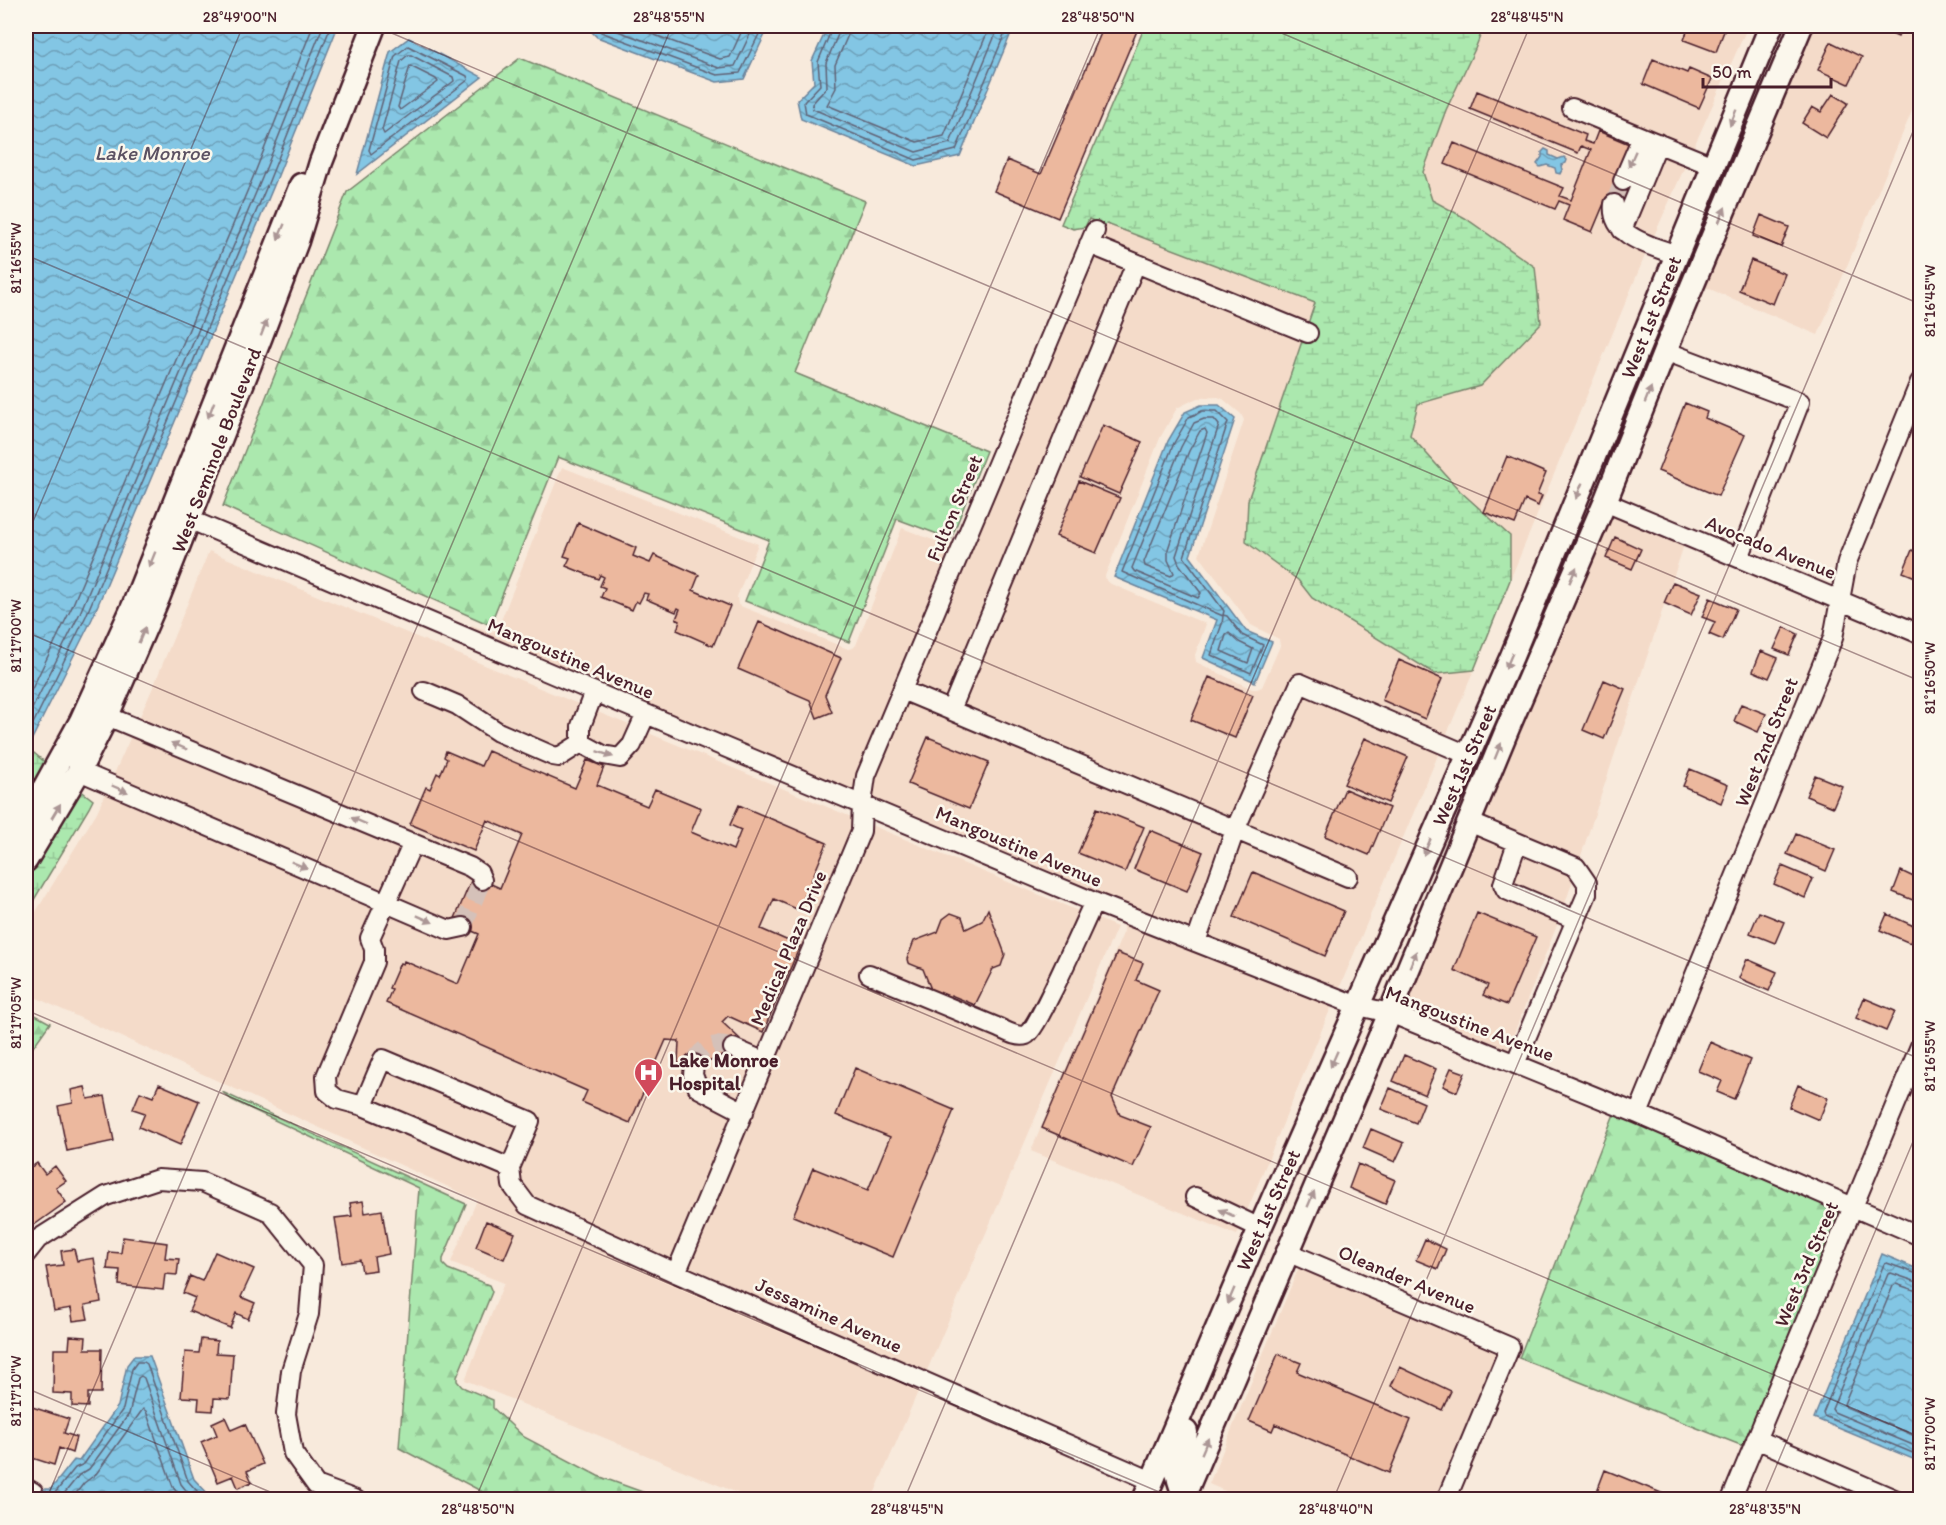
<svg xmlns="http://www.w3.org/2000/svg" width="1946" height="1525" font-family="Itim,sans-serif">
<defs>
<pattern id="forest-firs" width="22" height="20" patternUnits="userSpaceOnUse" patternTransform="scale(1.5)"><rect width="22" height="20" fill="#abe8ae"/><path d="M5 1l3.5 6h-7zM16 11l3.5 6h-7z" fill="#95c796"/></pattern>
<pattern id="wetland-marsh" width="20" height="14" patternUnits="userSpaceOnUse" patternTransform="scale(1.5)"><rect width="20" height="14" fill="#abe8ae"/><path d="M1 5h8M5 5V1M11 12h8M15 12V8" fill="none" stroke="#95c796"/></pattern>
<pattern id="water-waves" width="16" height="10" patternUnits="userSpaceOnUse" patternTransform="scale(1.5)"><rect width="16" height="10" fill="#83c6e4"/><path d="M0 5q4-4 8 0t8 0" fill="none" stroke="#6da0b9"/></pattern>
</defs>
<rect width="100%" height="100%" fill="#f8eadc"/>
<filter id="ink" filterUnits="userSpaceOnUse"><feTurbulence type="fractalNoise" baseFrequency=".0167" numOctaves="2"/><feDisplacementMap in="SourceGraphic" scale="12" xChannelSelector="R" yChannelSelector="G"/><feConvolveMatrix kernelMatrix="1 2 1 2 8 2 1 2 1" color-interpolation-filters="sRGB"/></filter>
<g filter="url(#ink)">
<path fill="#f4dbc9" fill-rule="evenodd" d="M1484,26H1748L1644,258L1510,580V536L1460,491L1410,435L1418,404L1480,386L1465,218L1432,200L1423,172L1446,110L1475,49Z
M1813,26H1920V92L1818,335L1705,287Z
M1107,224L1316,303L1248,500L1246,542L1298,580L1313,598L1435,674L1474,670L1339,989L1119,903L873,799L876,779ZM1218,397L1223,399L1241,414L1244,420L1199,555L1251,625L1279,639L1280,646L1262,687L1257,689H1252L1196,662L1195,655L1206,624L1111,584L1106,580L1105,576L1160,438L1177,408L1197,398Z
M562,467L758,544L737,597L738,605L848,649L853,648L856,645L902,528L951,547L857,772L854,791L469,629L472,625L490,632L495,631L498,628Z
M1611,514L1684,545L1563,910L1507,1051L1405,1010Z
M209,551L1117,927L872,1499H752L465,1380L504,1283L451,1262L477,1200L26,993V928L97,812L154,685Z
M1123,923L1332,1005L1237,1235L1031,1151L1124,931Z
M1299,1267L1497,1351L1435,1499H1243L1209,1484Z"/>
<path fill="url(#forest-firs)" stroke="#7a846c" stroke-width="1.5" d="M520,58L865,201L795,373L986,451L951,539L897,519L849,642L745,601L769,540L558,457L490,625L223,506L347,192Z
M26,1010L50,1023L26,1057Z
M222,1092L466,1204L443,1259V1264L448,1269L489,1285L492,1292L457,1377V1381L462,1387L493,1400V1408L524,1437L598,1476L662,1499H496L399,1448L419,1188L232,1100Z
M1614,1114L1842,1211L1743,1446L1519,1358Z"/>
<path fill="url(#wetland-marsh)" stroke="#7a846c" stroke-width="1.5" d="M1145,26H1484L1475,49L1446,110L1423,172L1432,200L1465,218L1535,267L1541,323L1480,386L1418,404L1410,435L1460,491L1510,536V580L1474,670L1435,674L1312,598L1298,580L1246,542L1248,500L1315,303L1107,224L1103,225L1089,219L1085,227L1073,229L1061,224Z
M34,753L47,764L26,801V771Z
M80,790L93,800L89,808L26,913V878Z"/>
<path fill="url(#water-waves)" stroke="#6c839a" stroke-width="1.5" d="M26,26H338L275,183L92,619L26,751Z
M586,26H769L744,79L717,82L597,37Z
M828,26H1014L960,156L916,166L801,119L797,100L814,83L812,61Z
M409,38L482,77L357,174L390,52Z
M1545,149L1549,151V155L1558,159L1564,157L1567,160L1566,163L1561,165L1562,170L1560,174L1556,173L1555,168L1547,165L1540,167L1537,164L1542,157V152Z
M1201,405H1219L1235,419L1190,556L1246,631L1272,642L1255,682L1203,658L1217,620L1114,577L1168,441L1185,412Z
M1882,1254L1920,1270V1462L1814,1418Z
M134,1356H150L194,1479L213,1499L33,1500L38,1489H51L74,1460L79,1461L118,1406L127,1365Z"/>
<g fill="none" stroke-linecap="round" stroke-linejoin="round">
<path stroke="#616275" stroke-width="1.5" d="M594,26L601,32L717,75L740,73L763,26
M604,26L719,68L735,66L754,26
M630,26L720,59L730,57L744,26
M833,26L818,62L820,85L804,102L806,114L916,160L956,150L1008,26
M840,26L839,32L826,63L827,87L812,104L813,109L916,152L950,143L999,26
M849,26L848,35L835,65L836,88L827,105L917,142L944,136L990,26
M408,46L467,76L468,80L371,154L369,150L395,56Z
M408,55H411L453,77L454,81L384,134L382,130L401,61Z
M410,66L436,79L438,82L400,110L398,107Z
M1202,411H1217L1228,422L1184,557L1224,611L1223,615L1227,616L1242,635L1263,645L1251,673L1211,655L1222,624L1223,616L1122,572L1174,443L1189,417Z
M1204,419H1214L1219,425L1176,556L1179,564L1201,593L1198,598L1134,571L1132,568L1181,447L1194,423Z
M1205,429L1207,433L1168,549V560L1174,573L1171,576L1145,566L1144,562L1189,451L1200,431Z
M1229,633L1239,642L1253,649L1248,663L1221,651L1226,635Z
M26,701L71,609L254,175L313,26
M26,721L80,613L262,178L323,26
M26,738L86,616L269,181L331,26
M1920,1275L1887,1263L1884,1264L1823,1413L1824,1416L1920,1456
M1920,1283L1891,1273L1888,1274L1832,1409L1834,1412L1920,1448
M1920,1292L1896,1284L1893,1286L1844,1404L1846,1407L1920,1438
M43,1495L55,1493L75,1468L84,1464L123,1409L132,1369L137,1362H144L147,1364L188,1481L205,1500
M59,1500L79,1475L89,1469L129,1414L138,1378L141,1376L144,1378L181,1484L194,1500
M71,1500L84,1483L96,1474L143,1409L146,1411L173,1487L182,1500"/>
</g>
<path fill="#ecb89e" stroke="#4a1f2b" stroke-width="1.5" d="M1104,26H1139L1058,218L994,191L1007,160L1041,174Z
M1689,26H1726L1716,52L1684,40Z
M1889,26H1902L1898,37L1887,32Z
M1831,42L1862,57L1849,84L1818,70Z
M1653,59L1687,73L1689,69L1712,79L1699,108L1643,84Z
M1477,91L1586,135L1584,141L1593,144L1598,131L1629,144L1634,186L1625,209L1605,201L1592,232L1563,220L1569,205L1559,201L1555,209L1445,164L1454,143L1564,188L1560,196L1571,200L1591,150L1581,146L1578,153L1470,109Z
M1833,94L1848,103L1826,138L1802,123L1812,107L1821,112Z
M1761,215L1789,227L1781,247L1753,236Z
M1751,260L1785,274L1773,304L1739,290Z
M1685,403L1707,412L1705,418L1745,435L1718,496L1658,471Z
M1103,425L1142,442L1119,494L1080,477Z
M1507,456L1546,473L1537,495L1542,496L1538,506L1525,500L1515,524L1484,512Z
M1079,481L1120,498L1096,553L1056,536Z
M578,523L636,548L633,556L650,563L654,555L699,575L693,590L730,606L713,646L677,630L680,621L676,619L680,609L678,608L676,612L646,599L648,594L644,593L639,603L636,601L632,610L601,597L605,588L600,586L604,577L600,575L598,579L566,566L570,558L564,556Z
M1615,537L1641,549L1632,569L1606,558Z
M1912,550L1920,553V579L1903,572Z
M1673,582L1701,593L1691,615L1664,603Z
M1710,598L1736,609L1723,640L1709,634L1715,622L1702,617Z
M759,622L841,658L825,695L832,712L817,718L810,700L738,669Z
M1784,627L1798,634L1789,655L1774,649Z
M1761,651L1778,658L1769,678L1753,671Z
M1399,660L1442,679L1425,719L1382,700Z
M1209,677L1253,695L1235,738L1191,720Z
M1604,680L1625,689L1604,739L1583,730Z
M1741,704L1766,714L1758,732L1734,721Z
M928,737L989,762L969,809L908,784Z
M1365,738L1408,757L1388,803L1344,784Z
M446,751L481,766L488,751L575,788L587,760L604,767L597,785L647,806L655,789L701,808L691,832L733,850L741,830L730,825L739,805L827,843L799,910L774,899L761,929L800,946L763,1032L728,1016L722,1022L740,1039L728,1053L704,1064L678,1063L679,1041L666,1040L630,1123L582,1102L587,1091L386,1003L392,989L389,988L400,963L403,964L404,961L458,984L479,934L453,923L473,876L500,888L522,835L487,820L474,851L410,824L426,787L430,789L437,773L440,775L447,759L444,757Z
M1690,769L1728,785L1721,803L1683,786Z
M1815,775L1842,786L1833,807L1806,796Z
M1345,789L1389,808L1369,855L1325,836Z
M1097,808L1144,827L1125,872L1078,853Z
M1150,830L1203,852L1187,891L1134,869Z
M1796,834L1835,850L1826,871L1787,854Z
M1782,866L1813,879L1805,898L1774,884Z
M1901,871L1920,880V903L1893,892Z
M1253,872L1344,911L1325,956L1234,917Z
M988,909L1005,954L1001,966L993,969L975,1005L951,995L950,1003L934,997L923,969L908,963L907,959L914,941L938,932L943,919L951,913L962,917L966,929L982,921Z
M1759,912L1784,922L1775,943L1750,933Z
M1477,913L1536,937L1507,1005L1483,995L1488,985L1454,970Z
M1887,914L1916,927L1910,943L1880,930Z
M1117,953L1143,963L1136,980L1159,990L1112,1097L1120,1115L1151,1127L1133,1167L1042,1128Z
M1747,959L1777,972L1769,991L1739,978Z
M1864,998L1895,1011L1886,1031L1856,1018Z
M1710,1042L1750,1060L1734,1099L1717,1092L1722,1081L1698,1071Z
M1404,1055L1436,1069L1425,1095L1393,1081Z
M855,1068L954,1110L893,1257L793,1216L813,1168L868,1190L890,1137L836,1115Z
M1451,1068L1465,1073L1457,1092L1443,1086Z
M159,1084L199,1101L180,1145L139,1127L145,1113L133,1109L140,1092L153,1097Z
M1798,1085L1828,1098L1819,1120L1789,1107Z
M85,1087L88,1099L105,1096L114,1141L67,1151L58,1106L73,1103L71,1090Z
M1390,1088L1424,1103L1416,1123L1381,1109Z
M1371,1129L1404,1143L1395,1162L1363,1148Z
M37,1163L45,1174L55,1166L66,1181L56,1188L66,1202L30,1228L26,1222V1171Z
M1358,1164L1395,1180L1385,1204L1349,1188Z
M363,1201L365,1213L382,1210L389,1254L374,1257L376,1270L362,1272L360,1260L342,1263L335,1218L352,1216L350,1203Z
M486,1221L515,1233L504,1259L476,1247Z
M123,1237L167,1243L165,1258L179,1259L177,1275L165,1274L163,1290L119,1285L120,1270L107,1269L109,1252L121,1253Z
M1425,1239L1446,1249L1438,1269L1416,1260Z
M74,1249L77,1261L94,1258L101,1302L85,1305L88,1319L73,1321L71,1308L54,1311L46,1267L63,1265L61,1251Z
M215,1252L254,1269L241,1297L255,1303L248,1319L236,1313L230,1328L189,1311L195,1298L183,1293L190,1276L202,1281Z
M70,1336L86,1337L85,1349H102L101,1393H88V1407L72,1406V1394L53,1393L54,1349H69Z
M201,1339L217,1341L216,1353L233,1354L230,1399L214,1398L213,1411L198,1410L199,1398L181,1397L185,1352L199,1353Z
M1278,1354L1301,1363L1297,1372L1411,1420L1389,1473L1275,1424L1272,1431L1249,1421Z
M1400,1367L1451,1391L1442,1410L1391,1386Z
M26,1405L69,1419L64,1433L76,1437L72,1453L59,1448L54,1465L26,1456Z
M225,1417L231,1430L245,1424L263,1464L247,1471L252,1482L238,1488L233,1476L218,1482L201,1442L217,1435L212,1423Z
M1605,1470L1671,1497L1670,1500H1603L1605,1494L1597,1491Z"/>
<g fill="none" stroke-linecap="round" stroke-linejoin="round">
<path stroke="#d5c1b9" stroke-width="18" stroke-dasharray="18 9" stroke-linecap="butt" d="M1614,204L1623,181
M463,927L482,880
M694,1064C702,1045 715,1042 733,1048"/>
<defs>
<path id="minor" d="M1572,108L1642,137
M1623,181L1642,137L1713,166
M1614,204C1610,237 1651,245 1676,255
M1622,230L1658,143
M1089,244L1308,333
M1665,351L1800,402L1739,558
M1605,502L1920,634
M179,515L698,736L1094,902L1358,1006L1390,1013L1638,1114L1920,1236
M902,690L1348,877
M424,691L457,705L498,732L553,756L559,757L581,743
M594,692L581,726V743L603,755L620,758L632,745L646,714
M951,710L1136,263
M95,719L107,716L470,867L479,873L482,880
M77,759L79,771L449,930L463,927
M1469,822L1576,867L1587,883V894L1515,1064
M413,843L370,938L374,949V962L326,1076L327,1091L337,1099L363,1106L510,1168
M1517,843L1503,884L1506,890L1576,920
M1196,942L1235,830L1300,683L1468,755
M869,974L999,1028C1006,1031 1017,1038 1026,1035C1037,1031 1085,920 1094,902
M733,1048L765,1062
M694,1064L693,1075L698,1088L744,1112
M363,1106L383,1059L530,1121L510,1168L512,1185L527,1205L676,1273L1152,1481
M1638,1114L1833,638L1847,562L1920,382
M1195,1197L1260,1228
M1287,1252L1510,1347L1446,1500
M26,1254L38,1239L106,1196L158,1179L202,1182L270,1212L313,1265L309,1314L291,1371L286,1414L293,1453L316,1485L356,1500
M676,1273L861,831L862,804L866,776L1095,231
M1756,1439L1897,1500
M26,1488L33,1492
M1731,1500L1920,1046"/>
<path id="major" d="M26,821L81,721L133,607L301,185
M26,860L79,771L107,716L158,598L261,336L297,241L321,162L374,26
M1184,1494C1169,1461 1184,1460 1186,1432
M1144,1500L1260,1228L1512,656L1771,26
M1182,1500L1390,1013L1507,730L1605,502L1665,351L1801,26"/>
</defs>
<use href="#minor" stroke="#4a1f2b" stroke-width="22"/>
<use href="#major" stroke="#4a1f2b" stroke-width="27"/>
<use href="#minor" stroke="#fbf7ec" stroke-width="18"/>
<use href="#major" stroke="#fbf7ec" stroke-width="22"/>
</g>
<defs><path id="oneway-solid" d="M-6-.8H1V-3.2L6.5 0L1 3.2V.8H-6Z" transform="scale(1.5)"/></defs>
<g fill="#ab9695">
<use href="#oneway-solid" transform="translate(1733 118) rotate(112)"/>
<use href="#oneway-solid" transform="translate(1632 159) rotate(114)"/>
<use href="#oneway-solid" transform="translate(1722 215) rotate(-67)"/>
<use href="#oneway-solid" transform="translate(281 232) rotate(113)"/>
<use href="#oneway-solid" transform="translate(264 328) rotate(-69)"/>
<use href="#oneway-solid" transform="translate(1648 395) rotate(-68)"/>
<use href="#oneway-solid" transform="translate(211 410) rotate(111)"/>
<use href="#oneway-solid" transform="translate(1579 491) rotate(112)"/>
<use href="#oneway-solid" transform="translate(152 560) rotate(112)"/>
<use href="#oneway-solid" transform="translate(1573 575) rotate(-66)"/>
<use href="#oneway-solid" transform="translate(142 635) rotate(-67)"/>
<use href="#oneway-solid" transform="translate(1509 661) rotate(113)"/>
<use href="#oneway-solid" transform="translate(179 746) rotate(-157)"/>
<use href="#oneway-solid" transform="translate(1498 751) rotate(-68)"/>
<use href="#oneway-solid" transform="translate(605 754) rotate(19)"/>
<use href="#oneway-solid" transform="translate(120 789) rotate(23)"/>
<use href="#oneway-solid" transform="translate(56 811) rotate(-59)"/>
<use href="#oneway-solid" transform="translate(359 821) rotate(-157)"/>
<use href="#oneway-solid" transform="translate(1427 847) rotate(114)"/>
<use href="#oneway-solid" transform="translate(299 865) rotate(23)"/>
<use href="#oneway-solid" transform="translate(425 919) rotate(24)"/>
<use href="#oneway-solid" transform="translate(1413 959) rotate(-68)"/>
<use href="#oneway-solid" transform="translate(1334 1059) rotate(114)"/>
<use href="#oneway-solid" transform="translate(1311 1199) rotate(-67)"/>
<use href="#oneway-solid" transform="translate(1227 1213) rotate(-155)"/>
<use href="#oneway-solid" transform="translate(1231 1296) rotate(113)"/>
<use href="#oneway-solid" transform="translate(1205 1446) rotate(-67)"/>
</g>
</g>
<path fill="none" stroke="#4a1f2b" stroke-width="1.5" stroke-opacity="0.45" d="M375,26L1920,681M1265,26L1920,304M26,255L1920,1059M26,538L243,26M26,632L1920,1437M26,1010L1178,1500M26,1388L289,1500M46,1500L672,26M475,1500L1101,26M904,1500L1530,26M1333,1500L1920,115M1762,1500L1920,1125"/>
<defs>
<symbol id="hospital-pin" viewBox="-11 -11 22 30"><path d="M0 17L-7.5 6A9.5 9.5 0 1 1 7.5 6Z" fill="#d1495b" stroke="#fbf7ec"/><path d="M-5-5h3v3.5h4V-5h3V5h-3V1.5h-4V5h-3Z" fill="#fff"/></symbol>
</defs>
<g fill-rule="evenodd">
<use href="#hospital-pin" x="632" y="1056" width="33" height="45"/>
</g>
<g text-anchor="middle" dominant-baseline="central" stroke-width="5" stroke-linejoin="round" paint-order="stroke">
<g font-size="20" fill="#4a1f2b" stroke="#fbf7ec">
<text transform="translate(1651 317) rotate(-68)">West 1st Street</text>
<text transform="translate(216 450) rotate(-69)">West Seminole Boulevard</text>
<text transform="translate(954 508) rotate(-67)">Fulton Street</text>
<text transform="translate(1771 547) rotate(22)">Avocado Avenue</text>
<text transform="translate(571 658) rotate(23)">Mangoustine Avenue</text>
<text transform="translate(1766 742) rotate(-68)">West 2nd Street</text>
<text transform="translate(1464 765) rotate(-66)">West 1st Street</text>
<text transform="translate(1019 846) rotate(23)">Mangoustine Avenue</text>
<text transform="translate(788 948) rotate(-67)">Medical Plaza Drive</text>
<text transform="translate(1470 1023) rotate(21)">Mangoustine Avenue</text>
<text transform="translate(1268 1210) rotate(-66)">West 1st Street</text>
<text transform="translate(1806 1264) rotate(-67)">West 3rd Street</text>
<text transform="translate(1407 1279) rotate(23)">Oleander Avenue</text>
<text transform="translate(829 1315) rotate(24)">Jessamine Avenue</text>
</g>
<g font-size="20" font-weight="bold" fill="#4a1f2b" stroke="#fbf7ec" text-anchor="start">
<text x="669" y="1060">Lake Monroe<tspan x="669" dy="23">Hospital</tspan></text>
</g>
<g font-size="21" font-style="italic" fill="#5b5162" stroke="#fbf7ec">
<text x="152" y="152">Lake Monroe</text>
</g>
</g>
<rect width="1946" height="1525" fill="none" stroke="#fbf7ec" stroke-width="66"/>
<path d="M1703 78v9h128v-9" fill="none" stroke="#4a1f2b" stroke-width="3"/>
<text x="1712" y="78" font-size="18" fill="#4a1f2b" stroke="#fbf7ec" stroke-width="4.5" paint-order="stroke">50 m</text>
<rect x="33" y="33" width="1880" height="1459" fill="none" stroke="#4a1f2b" stroke-width="2"/>
<g font-size="15" text-anchor="middle" fill="#4a1f2b">
<text x="240" y="22">28°49'00"N</text>
<text x="669" y="22">28°48'55"N</text>
<text x="1098" y="22">28°48'50"N</text>
<text x="1527" y="22">28°48'45"N</text>
<text transform="translate(16 258) rotate(-90)" y="5">81°16'55"W</text>
<text transform="translate(1930 301) rotate(-90)" y="5">81°16'45"W</text>
<text transform="translate(16 636) rotate(-90)" y="5">81°17'00"W</text>
<text transform="translate(1930 678) rotate(-90)" y="5">81°16'50"W</text>
<text transform="translate(16 1013) rotate(-90)" y="5">81°17'05"W</text>
<text transform="translate(1930 1056) rotate(-90)" y="5">81°16'55"W</text>
<text transform="translate(16 1391) rotate(-90)" y="5">81°17'10"W</text>
<text transform="translate(1930 1434) rotate(-90)" y="5">81°17'00"W</text>
<text x="478" y="1514">28°48'50"N</text>
<text x="907" y="1514">28°48'45"N</text>
<text x="1336" y="1514">28°48'40"N</text>
<text x="1765" y="1514">28°48'35"N</text>
</g>
</svg>
